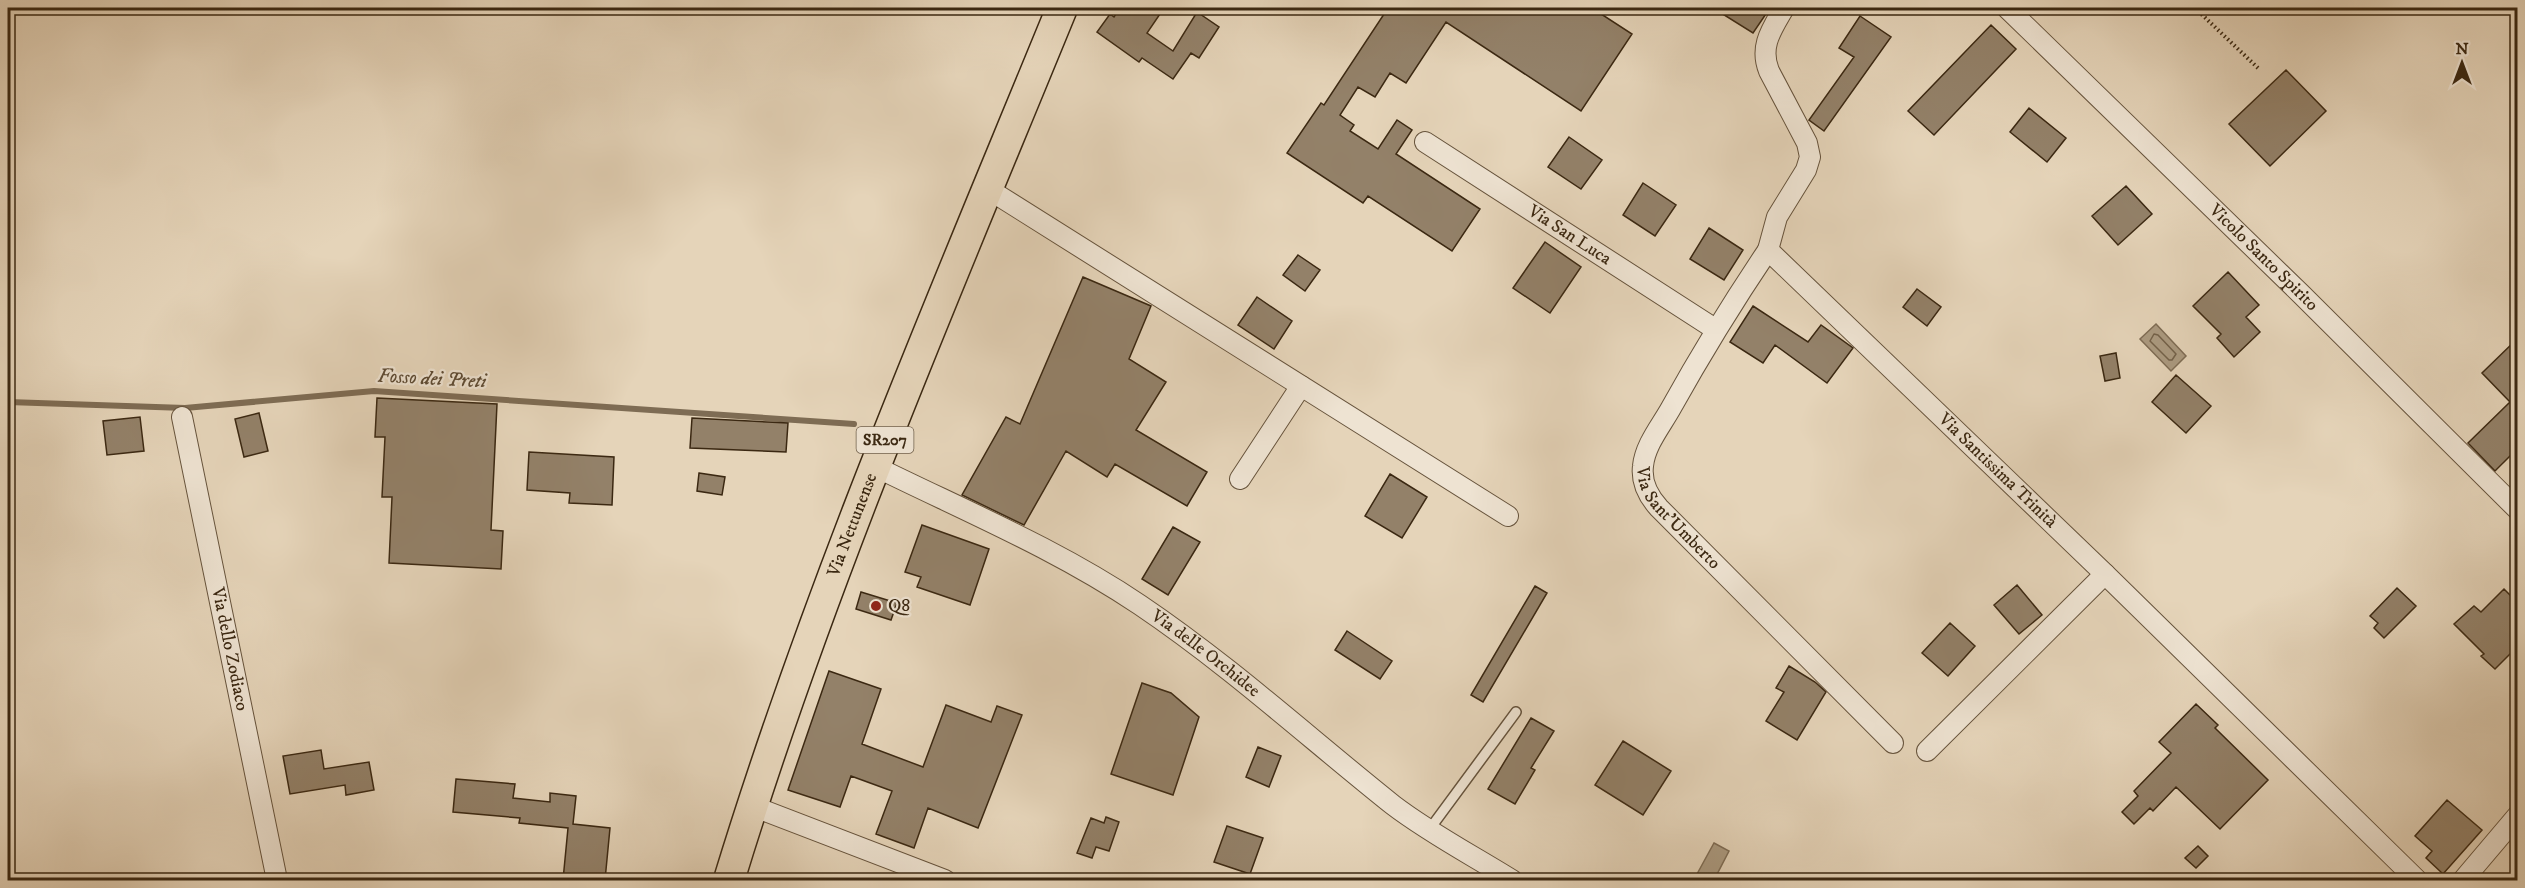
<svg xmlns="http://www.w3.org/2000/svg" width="2525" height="888" font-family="'IM FELL DW Pica',serif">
<rect width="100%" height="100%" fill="#e5d4b9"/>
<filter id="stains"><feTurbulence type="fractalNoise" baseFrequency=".00333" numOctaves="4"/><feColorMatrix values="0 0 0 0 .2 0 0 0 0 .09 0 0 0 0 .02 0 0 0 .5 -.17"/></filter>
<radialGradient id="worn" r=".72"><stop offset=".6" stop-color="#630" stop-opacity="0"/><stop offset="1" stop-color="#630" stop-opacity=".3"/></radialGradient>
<path fill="#ab9a80" stroke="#7e6c54" stroke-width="1.5" d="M2156,324L2186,356L2171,371L2140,339Z
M1714,843L1729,851L1714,880L1697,874Z"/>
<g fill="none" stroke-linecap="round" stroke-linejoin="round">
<path stroke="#736149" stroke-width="1.5" d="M2154,334L2158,335L2176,354L2172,360H2169L2150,341Z"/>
<path stroke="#7e6c54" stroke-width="6" d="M8,402L185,408L374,391L854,424"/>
</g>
<path fill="#938169" stroke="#3b2812" stroke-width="1.5" d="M1120,8H1150L1160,14L1147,33L1173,51L1197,12L1219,27L1199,58L1191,53L1173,79L1142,58L1139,62L1097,32L1110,14L1114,17Z
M1388,8H1592L1632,34L1581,111L1446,22L1406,83L1390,73L1375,97L1358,87L1340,115L1354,125L1350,131L1378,149L1397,120L1412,130L1396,154L1480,209L1452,251L1368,196L1363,203L1287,153L1321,103L1324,105Z
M1713,8H1770L1753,33Z
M1860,16L1891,37L1824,131L1809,120L1854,57L1839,48Z
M1991,25L2016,49L1934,135L1908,111Z
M2286,70L2326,111L2270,166L2229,124Z
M2029,108L2066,138L2047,162L2010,132Z
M1569,137L1602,160L1581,189L1548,167Z
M1643,183L1676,205L1655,236L1623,215Z
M2126,186L2152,214L2118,245L2092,216Z
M1709,228L1743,250L1724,280L1690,259Z
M1545,242L1581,267L1550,313L1513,288Z
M1298,255L1320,270L1305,291L1283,275Z
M2228,272L2259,305L2246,317L2260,332L2234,357L2217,338L2221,334L2193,306Z
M1083,277L1151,306L1129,359L1166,382L1136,430L1207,472L1187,506L1115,464L1107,477L1066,451L1024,525L962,495L1006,417L1020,424Z
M1917,289L1941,307L1927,326L1903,307Z
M1257,297L1292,321L1274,349L1238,325Z
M1753,306L1808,342L1821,325L1853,348L1827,383L1775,345L1763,363L1730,342Z
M2517,339V436L2511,442L2517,449L2495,471L2468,443L2510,402L2482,373Z
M2116,353L2120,378L2105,381L2100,356Z
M2176,375L2211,406L2186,433L2152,402Z
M377,398L497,404L491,530L503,531L501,569L389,563L392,497H382L385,437H375Z
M259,413L268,451L244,457L235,419Z
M140,417L144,451L107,455L103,421Z
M692,418L788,423L786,452L690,448Z
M529,452L614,457L612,505L569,503L570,493L527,490Z
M699,473L725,477L722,495L697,491Z
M1390,474L1427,497L1402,538L1365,516Z
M922,525L989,549L970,605L917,587L921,577L905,572Z
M1173,527L1200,542L1168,595L1142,579Z
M2017,585L2042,615L2019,634L1994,605Z
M1535,586L1547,593L1483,702L1471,695Z
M2397,588L2416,606L2384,638L2374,628L2378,623L2370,616Z
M2504,589L2517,602V647L2495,669L2481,656L2484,654L2454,624L2474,606L2481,612Z
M861,592L897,603L891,620L856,609Z
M1950,623L1975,646L1948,676L1922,653Z
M1347,631L1392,661L1380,679L1335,650Z
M1789,666L1815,682L1826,692L1797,740L1766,721L1784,692L1776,688Z
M829,671L881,689L862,744L923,767L946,705L991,722L997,706L1022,715L978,828L928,808L914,848L876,834L892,791L851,776L840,807L788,790Z
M1142,683L1171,693L1199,717L1173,795L1111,774Z
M2196,704L2218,725L2215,728L2268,780L2220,829L2176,787L2153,811L2150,808L2134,824L2122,812L2138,796L2134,791L2171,753L2159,742Z
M1531,718L1554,731L1531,768L1535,770L1515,804L1488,789Z
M1623,741L1671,771L1643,815L1595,785Z
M1258,747L1281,756L1269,787L1246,777Z
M321,750L324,769L369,762L374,790L346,795L345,785L290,794L283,756Z
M456,779L515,784L513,798L550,802V793L576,796L573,824L610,828L605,880H563L568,828L519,823L520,818L453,812Z
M2447,800L2482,830L2443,874L2426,858L2432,851L2415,836Z
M1106,817L1119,822L1109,851L1096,847L1092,858L1077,853L1091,818L1104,823Z
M1227,826L1263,838L1250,874L1214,862Z
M2198,846L2208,856L2196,868L2185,858Z"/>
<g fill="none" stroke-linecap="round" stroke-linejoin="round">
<defs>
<path id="lane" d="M1429,830L1516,712"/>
<g id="street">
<path id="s1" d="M1784,8C1772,29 1759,46 1769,71L1807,143L1810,157L1806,170L1777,217L1768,250L2105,574L2417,880"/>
<path id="s2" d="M2007,8L2302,295L2518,510"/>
<path id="s3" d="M1425,142L1715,329"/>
<path d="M988,189L1508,516"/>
<path id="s4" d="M1768,250C1733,302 1701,354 1671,408C1661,426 1645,445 1643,466C1641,482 1648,496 1659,508L1893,743"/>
<path id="s5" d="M182,417L277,880"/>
<path id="s6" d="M874,466C963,510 1057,549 1140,605C1229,665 1309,738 1393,805C1431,834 1472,855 1512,880"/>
<path d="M1240,479L1301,386"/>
<path d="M1927,751L2105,574"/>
<path d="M752,806L945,880"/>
<path d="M2463,880L2518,815"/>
</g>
<g id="primary">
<path id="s7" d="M729,880C820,582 944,296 1062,8"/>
</g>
</defs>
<use href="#lane" stroke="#66533c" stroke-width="12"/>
<use href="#street" stroke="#66533c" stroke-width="22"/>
<use href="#primary" stroke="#3b2812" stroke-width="33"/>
<path stroke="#3b2812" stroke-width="4" stroke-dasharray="1.5 3" stroke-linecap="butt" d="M2195,8L2259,69"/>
<use href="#lane" stroke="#eee3d2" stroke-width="9"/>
<use href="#street" stroke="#eee3d2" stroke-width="20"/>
<use href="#primary" stroke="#e5d4b9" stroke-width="30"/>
</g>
<circle fill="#8f2418" stroke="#eee3d2" stroke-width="2" cx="876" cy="606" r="6"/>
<g text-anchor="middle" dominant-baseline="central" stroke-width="4.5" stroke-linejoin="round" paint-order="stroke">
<rect fill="#eee3d2" stroke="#71604c" stroke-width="1.5" x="856.5" y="427" width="57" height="26" rx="4.5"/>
<g font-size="16" font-weight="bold" fill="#3b2812">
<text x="885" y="440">SR207</text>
</g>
<g font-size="18" fill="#3b2812" stroke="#eee3d2">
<text stroke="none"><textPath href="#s3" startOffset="172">Via San Luca</textPath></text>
<text stroke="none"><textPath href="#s2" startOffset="358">Vicolo Santo Spirito</textPath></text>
<text stroke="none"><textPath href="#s1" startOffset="585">Via Santissima Trinità</textPath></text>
<text stroke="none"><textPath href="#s4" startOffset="315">Via Sant'Umberto</textPath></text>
<text stroke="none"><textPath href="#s7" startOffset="376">Via Nettunense</textPath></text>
<text stroke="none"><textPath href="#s5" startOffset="237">Via dello Zodiaco</textPath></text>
<text stroke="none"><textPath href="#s6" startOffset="382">Via delle Orchidee</textPath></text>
</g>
<g font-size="18" fill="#3b2812" stroke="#eee3d2" text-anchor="start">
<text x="888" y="606">Q8</text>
</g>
<g font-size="20" font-style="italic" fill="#5d4a33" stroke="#eee3d2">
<text transform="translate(432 379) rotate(3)">Fosso dei Preti</text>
</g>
</g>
<rect width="2525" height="888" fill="none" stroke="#e5d4b9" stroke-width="30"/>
<rect x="9" y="9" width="2507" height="870" fill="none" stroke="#3b2812" stroke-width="3"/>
<rect x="15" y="15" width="2495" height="858" fill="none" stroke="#3b2812" stroke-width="1.5"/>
<g transform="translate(2462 63)" stroke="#eee3d2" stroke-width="4.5" paint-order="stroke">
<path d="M0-4.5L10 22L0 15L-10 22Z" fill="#3b2812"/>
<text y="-9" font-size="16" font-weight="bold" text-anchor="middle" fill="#3b2812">N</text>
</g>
<rect width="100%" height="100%" filter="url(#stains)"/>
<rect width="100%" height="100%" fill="url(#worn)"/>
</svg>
